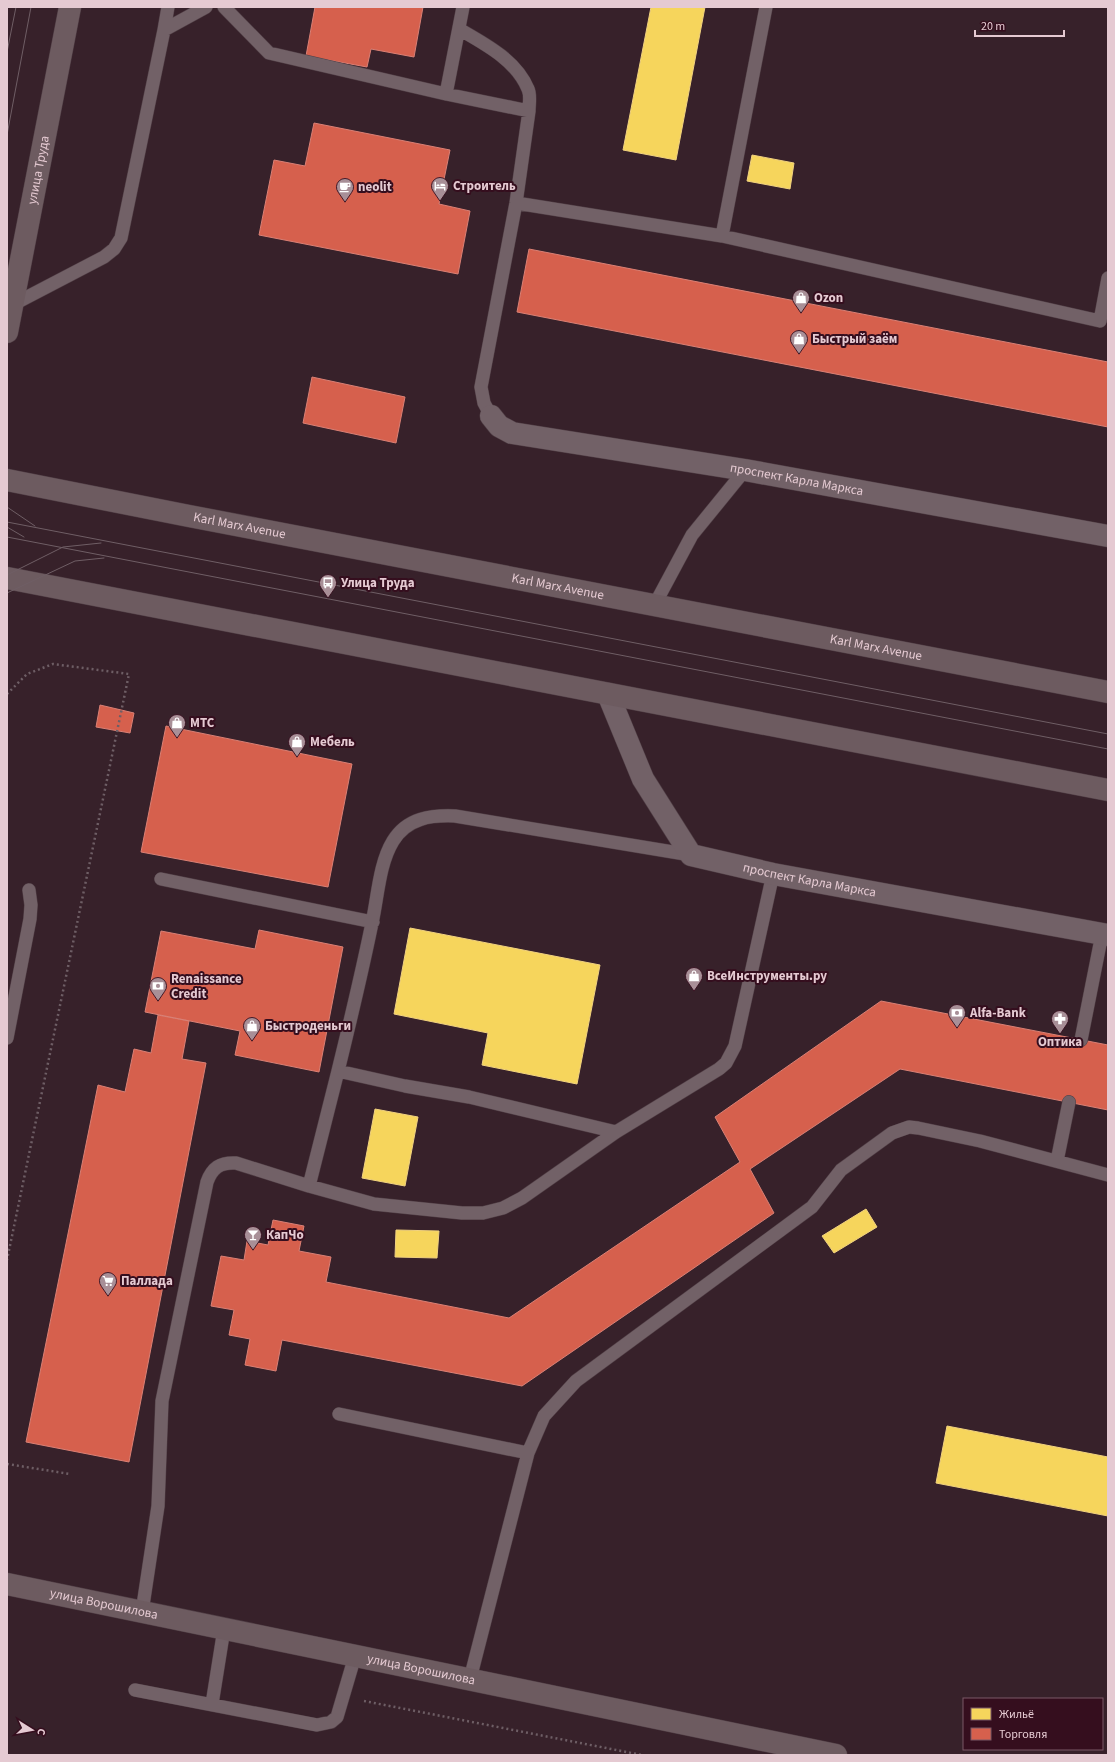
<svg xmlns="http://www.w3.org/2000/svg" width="1115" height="1762" font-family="'Source Sans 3',sans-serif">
<rect width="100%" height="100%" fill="#37212a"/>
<path fill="#f6d55c" stroke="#f1d27f" d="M651,7H705L676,160L623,150Z
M752,155L794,163L790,189L747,181Z
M410,928L600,965L577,1084L482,1065L488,1033L394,1014Z
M375,1109L418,1117L405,1186L362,1178Z
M866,1209L877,1227L834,1253L822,1236Z
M396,1230L439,1231L437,1258L395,1257Z
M947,1426L1108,1457V1516L936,1483Z"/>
<path fill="#d6604d" stroke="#da8075" d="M315,7H423L414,57L371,49L367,67L306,56Z
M314,123L450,150L439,204L470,211L458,274L259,235L274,160L305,166Z
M529,249L1108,362V427L517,312Z
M312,377L405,397L396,443L303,423Z
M100,705L134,713L130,733L96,727Z
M166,726L352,764L328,887L141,852Z
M259,930L343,947L319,1072L235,1055L240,1031L145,1012L161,931L255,949Z
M881,1001L1108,1045V1110L900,1069L750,1169L774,1213L522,1386L282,1340L276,1371L245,1365L250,1339L229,1335L234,1310L211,1306L221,1256L244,1260L247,1241L268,1245L273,1220L304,1226L299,1251L331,1257L326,1282L509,1318L740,1162L715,1117Z
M158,1015L189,1021L182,1059L206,1063L129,1462L26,1442L98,1085L125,1092L134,1049L151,1053Z"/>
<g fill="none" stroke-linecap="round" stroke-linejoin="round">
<defs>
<path id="service" d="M224,7L269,53L446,94
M463,7L446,94L529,111L516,203L481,387L484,403L491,416
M459,29C485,44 516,60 528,89C531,95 529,104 529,111
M164,30L168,7
M516,203L722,236L1100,321L1108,278
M722,236L766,7
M12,305L104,257L114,249L121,238L164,30L206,7
M655,604L692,535L745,470
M161,879L373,922
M7,1038L30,919L31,905L29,890
M1081,1040L1102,934
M338,1071C350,1022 362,972 372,923C378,896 379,864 393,841C407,818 431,815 455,816L691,855
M616,1132L522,1198L503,1208L483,1213H462L374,1204L309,1186L338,1071L405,1086L469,1097L616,1132L719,1069L726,1063L735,1046L773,874
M1057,1161L1069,1102
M339,1414L528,1453L544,1416L576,1381L812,1207L841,1170L892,1133L909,1127L918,1128L980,1141L1108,1175
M142,1612L158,1506L162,1401L207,1182C212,1168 220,1162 236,1163L309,1186
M470,1679L528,1453
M135,1690L317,1725L331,1722L337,1717L355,1656
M212,1704L224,1629"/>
<g id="minor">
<path id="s1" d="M491,416L499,426L512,433L745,470L1108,536"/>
<path id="s2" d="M608,694L643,779L691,855L773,874L1108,935"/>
</g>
<g id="secondary">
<path id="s3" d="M7,332L70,7"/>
<path id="s4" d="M7,480L189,516L1108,692"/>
<path d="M7,578L1108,790"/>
<path id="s5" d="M7,1584L836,1755"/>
</g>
</defs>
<use href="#service" stroke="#503e45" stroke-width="14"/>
<use href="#minor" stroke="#503e45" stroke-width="23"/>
<use href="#secondary" stroke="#503e45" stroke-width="23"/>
<path stroke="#6e5e65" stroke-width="2.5" stroke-dasharray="2 3" stroke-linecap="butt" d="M7,694L27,674L53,664L129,674L7,1260
M7,1464L70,1474
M364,1701L642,1755"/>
<use href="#service" stroke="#726167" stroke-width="13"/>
<use href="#minor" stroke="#726167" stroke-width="22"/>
<use href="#secondary" stroke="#6d5b60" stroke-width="22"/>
<path stroke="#6f5e65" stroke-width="1" d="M7,52L16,7
M7,135L31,7
M7,507L35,526
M7,522L1108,734
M7,527L24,537
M7,537L1108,749
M7,575L63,547L101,543
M7,593L75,561L104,558"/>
</g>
<defs>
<symbol id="hotel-pin" viewBox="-11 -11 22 30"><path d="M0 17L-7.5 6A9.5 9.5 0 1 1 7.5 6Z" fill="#a88f97" stroke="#350e1e"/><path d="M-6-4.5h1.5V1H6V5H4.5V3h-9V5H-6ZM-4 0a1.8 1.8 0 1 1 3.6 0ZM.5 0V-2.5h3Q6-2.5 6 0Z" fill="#fff"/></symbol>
<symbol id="cafe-pin" viewBox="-11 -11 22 30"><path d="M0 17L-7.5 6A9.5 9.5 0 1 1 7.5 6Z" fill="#a88f97" stroke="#350e1e"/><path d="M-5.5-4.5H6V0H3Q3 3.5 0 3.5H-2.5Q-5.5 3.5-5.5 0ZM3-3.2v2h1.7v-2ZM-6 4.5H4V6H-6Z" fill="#fff"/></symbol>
<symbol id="shop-pin" viewBox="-11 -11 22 30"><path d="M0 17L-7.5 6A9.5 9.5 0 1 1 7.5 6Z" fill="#a88f97" stroke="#350e1e"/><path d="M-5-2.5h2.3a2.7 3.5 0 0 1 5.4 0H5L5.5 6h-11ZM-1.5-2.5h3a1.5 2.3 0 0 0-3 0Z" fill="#fff"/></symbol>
<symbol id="bus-pin" viewBox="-11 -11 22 30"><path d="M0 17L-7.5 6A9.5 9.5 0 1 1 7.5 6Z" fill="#a88f97" stroke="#350e1e"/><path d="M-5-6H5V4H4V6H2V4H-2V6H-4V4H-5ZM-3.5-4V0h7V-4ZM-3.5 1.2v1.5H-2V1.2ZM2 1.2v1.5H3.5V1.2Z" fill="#fff"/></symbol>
<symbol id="bank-pin" viewBox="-11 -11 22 30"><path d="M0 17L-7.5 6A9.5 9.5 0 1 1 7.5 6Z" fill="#a88f97" stroke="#350e1e"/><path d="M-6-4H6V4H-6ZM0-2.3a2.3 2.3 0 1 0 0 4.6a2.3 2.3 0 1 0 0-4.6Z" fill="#fff"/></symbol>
<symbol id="pharmacy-pin" viewBox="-11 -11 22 30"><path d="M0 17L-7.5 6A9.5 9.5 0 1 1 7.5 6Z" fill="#a88f97" stroke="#350e1e"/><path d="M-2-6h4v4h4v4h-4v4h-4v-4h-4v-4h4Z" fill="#fff"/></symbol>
<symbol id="bar-pin" viewBox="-11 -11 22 30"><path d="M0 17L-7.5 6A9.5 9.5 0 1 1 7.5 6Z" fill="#a88f97" stroke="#350e1e"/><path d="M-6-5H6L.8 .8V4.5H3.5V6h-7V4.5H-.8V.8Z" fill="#fff"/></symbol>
<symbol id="supermarket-pin" viewBox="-11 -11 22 30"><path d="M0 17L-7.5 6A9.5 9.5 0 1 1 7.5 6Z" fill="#a88f97" stroke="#350e1e"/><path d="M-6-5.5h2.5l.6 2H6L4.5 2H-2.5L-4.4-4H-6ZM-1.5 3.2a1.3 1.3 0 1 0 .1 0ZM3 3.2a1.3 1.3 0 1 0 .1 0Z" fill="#fff"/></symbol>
</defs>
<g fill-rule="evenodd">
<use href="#hotel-pin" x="430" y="176" width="20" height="27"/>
<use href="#cafe-pin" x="335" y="177" width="20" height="27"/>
<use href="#shop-pin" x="791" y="288" width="20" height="27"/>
<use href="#shop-pin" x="789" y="329" width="20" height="27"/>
<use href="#bus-pin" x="318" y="573" width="20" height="27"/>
<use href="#shop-pin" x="167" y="713" width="20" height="27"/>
<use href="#shop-pin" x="287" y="732" width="20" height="27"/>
<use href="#shop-pin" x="684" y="966" width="20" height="27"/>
<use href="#bank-pin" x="148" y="976" width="20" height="27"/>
<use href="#bank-pin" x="947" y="1003" width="20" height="27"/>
<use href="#pharmacy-pin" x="1050" y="1009" width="20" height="27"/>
<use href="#shop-pin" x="242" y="1016" width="20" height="27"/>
<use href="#bar-pin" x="243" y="1225" width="20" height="27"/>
<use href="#supermarket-pin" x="98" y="1271" width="20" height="27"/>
</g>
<g text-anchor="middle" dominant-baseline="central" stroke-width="4" stroke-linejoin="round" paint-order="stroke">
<g font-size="13" fill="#e5cad2" stroke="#350e1e">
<text stroke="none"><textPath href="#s3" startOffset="165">улица Труда</textPath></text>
<text stroke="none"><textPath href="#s1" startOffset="316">проспект Карла Маркса</textPath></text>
<text stroke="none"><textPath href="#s4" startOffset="237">Karl Marx Avenue</textPath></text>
<text stroke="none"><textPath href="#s4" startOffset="561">Karl Marx Avenue</textPath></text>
<text stroke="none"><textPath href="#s4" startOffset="885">Karl Marx Avenue</textPath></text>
<text stroke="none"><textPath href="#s2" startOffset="303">проспект Карла Маркса</textPath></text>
<text stroke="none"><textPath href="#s5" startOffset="99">улица Ворошилова</textPath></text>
<text stroke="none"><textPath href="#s5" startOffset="423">улица Ворошилова</textPath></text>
</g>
<g font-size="13" font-weight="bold" fill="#e5cad2" stroke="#350e1e" text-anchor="start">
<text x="453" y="186">Строитель</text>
<text x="358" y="187">neolit</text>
<text x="814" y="298">Ozon</text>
<text x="812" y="339">Быстрый заём</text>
<text x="341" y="583">Улица Труда</text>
<text x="190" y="723">МТС</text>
<text x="310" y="742">Мебель</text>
<text x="707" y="976">ВсеИнструменты.ру</text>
<text x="171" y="979">Renaissance<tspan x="171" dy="15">Credit</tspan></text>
<text x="970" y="1013">Alfa-Bank</text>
<text x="265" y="1026">Быстроденьги</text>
<text x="1060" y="1042" text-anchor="middle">Оптика</text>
<text x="266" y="1235">КапЧо</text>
<text x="121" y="1281">Паллада</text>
</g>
</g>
<rect width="1115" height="1762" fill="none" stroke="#e5cad2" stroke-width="16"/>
<rect x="963" y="1698" width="140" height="52" fill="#350e1e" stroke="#7b5966"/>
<rect x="971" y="1708" width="20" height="12" fill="#f6d55c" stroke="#7b5966"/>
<text x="999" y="1718" font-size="12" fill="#e5cad2">Жильё</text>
<rect x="971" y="1728" width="20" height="12" fill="#d6604d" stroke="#7b5966"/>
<text x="999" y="1738" font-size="12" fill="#e5cad2">Торговля</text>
<g transform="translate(32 1730) rotate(101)" stroke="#350e1e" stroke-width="3" paint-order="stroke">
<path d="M0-3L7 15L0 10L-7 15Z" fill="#e5cad2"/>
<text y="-6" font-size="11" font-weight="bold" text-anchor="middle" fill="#e5cad2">С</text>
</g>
<path d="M975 30v6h89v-6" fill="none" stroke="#e5cad2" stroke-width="2"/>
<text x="981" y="30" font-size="12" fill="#e5cad2" stroke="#350e1e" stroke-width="3" paint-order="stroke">20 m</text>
</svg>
